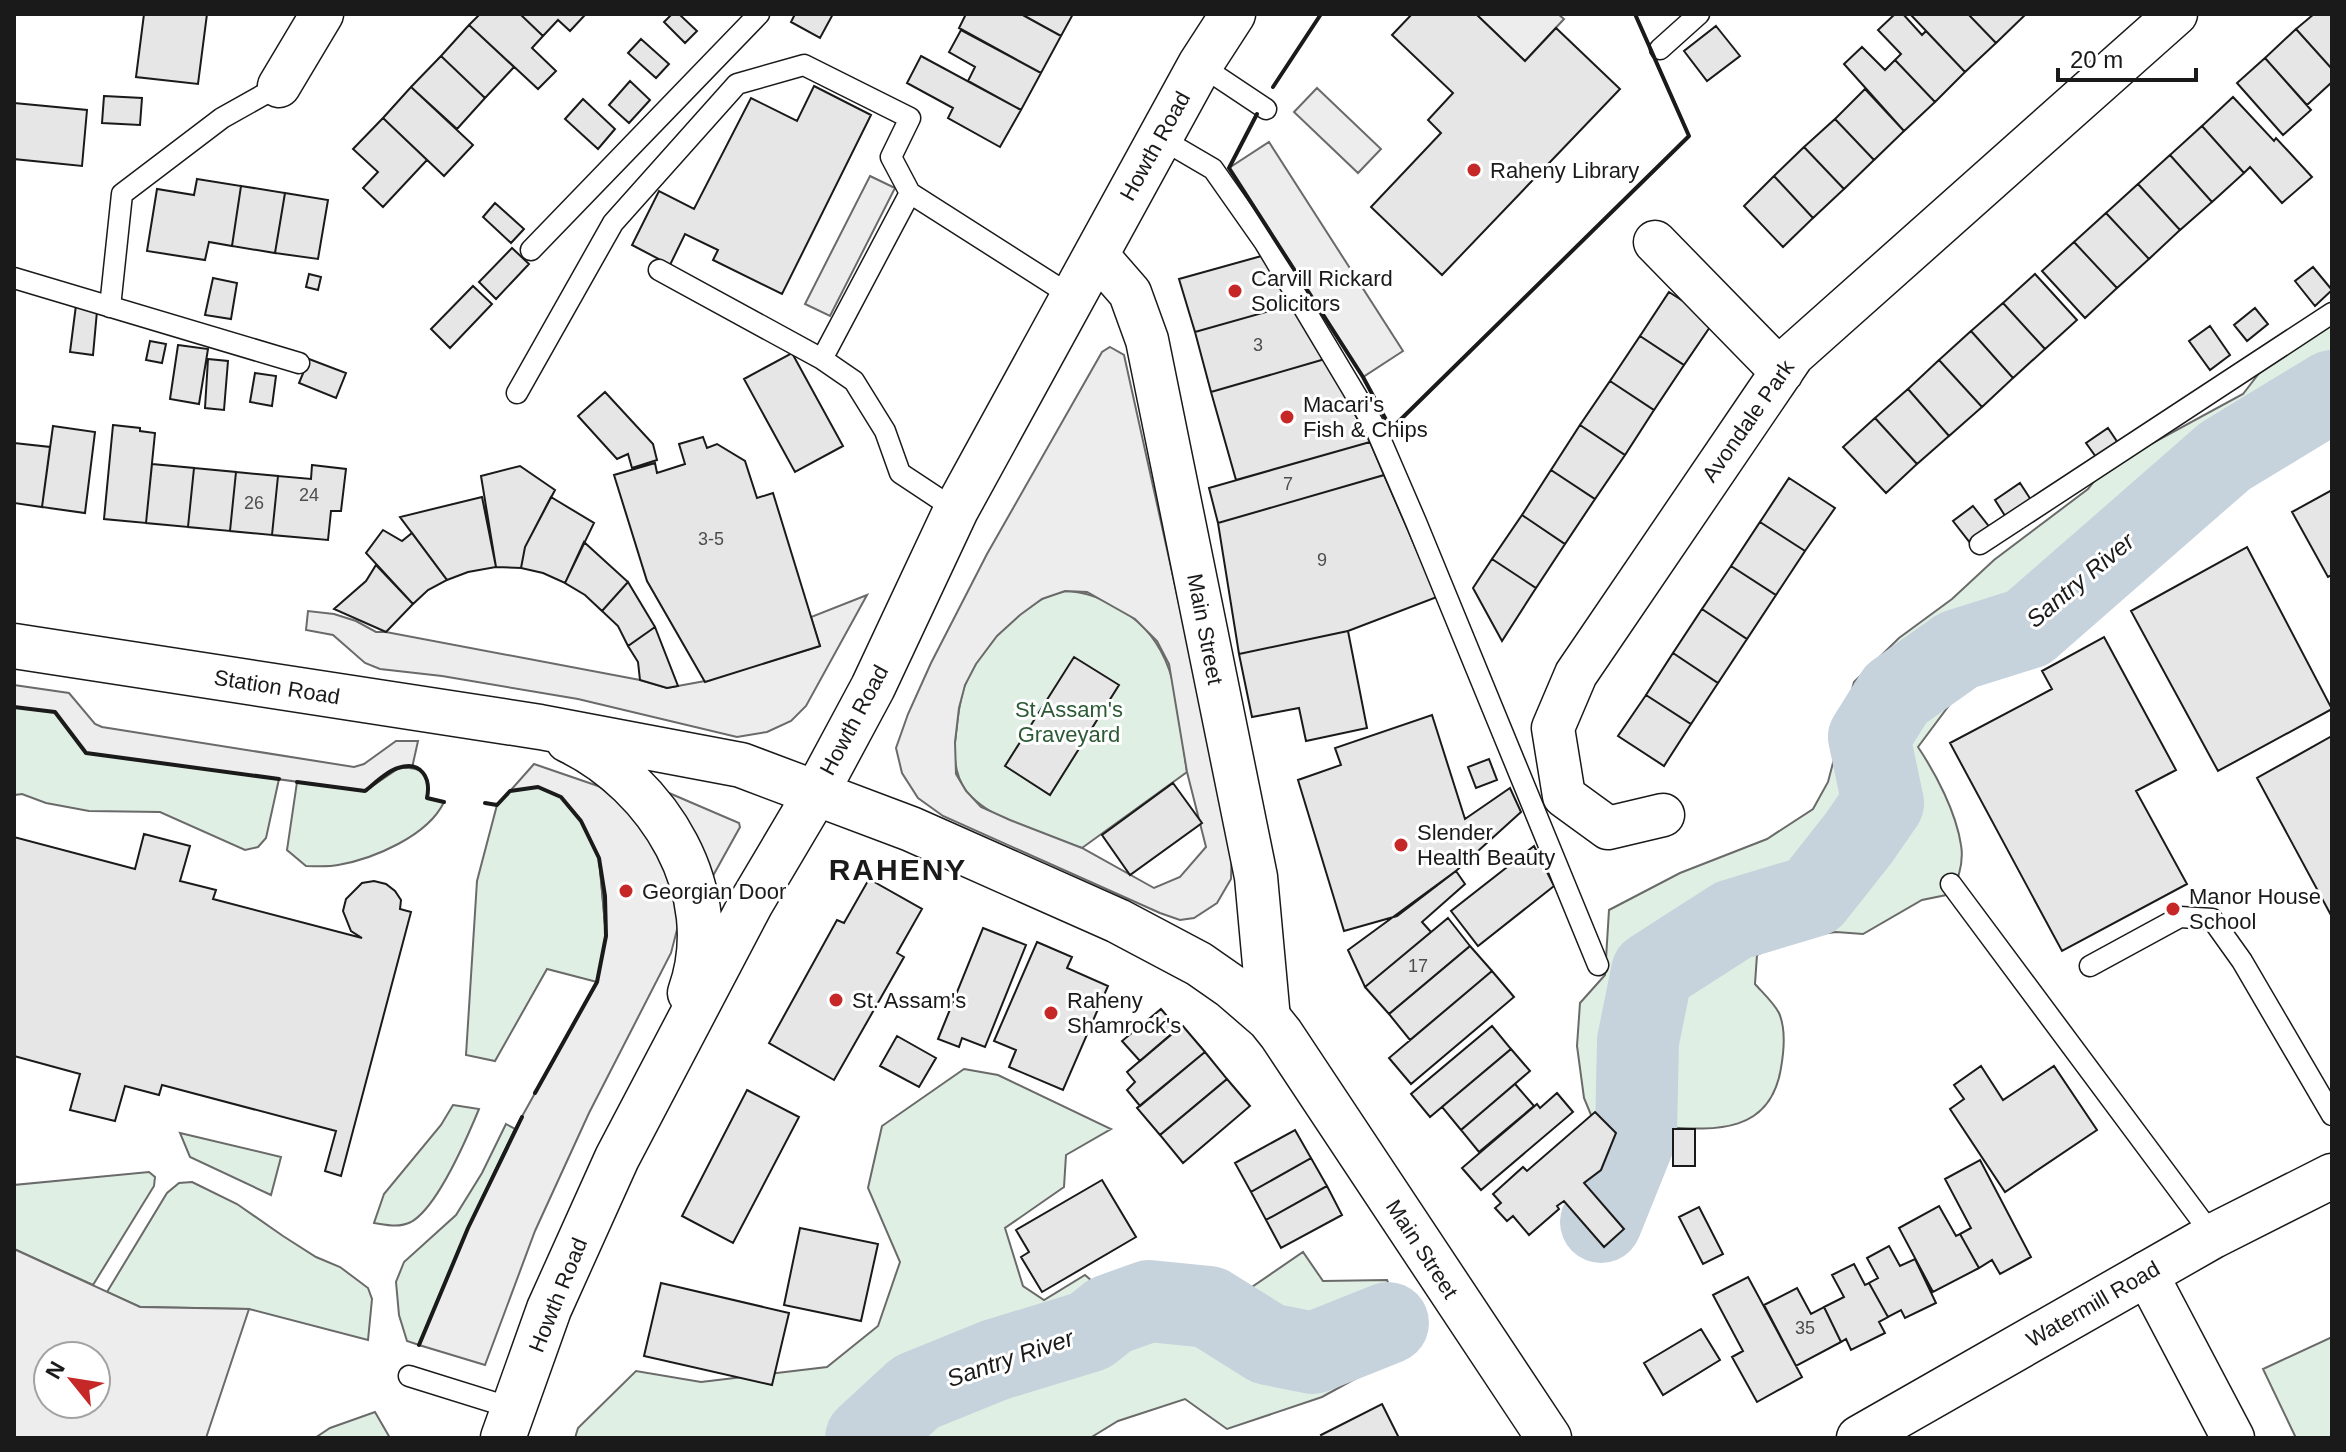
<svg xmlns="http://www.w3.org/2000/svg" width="2346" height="1452" font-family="Helvetica,sans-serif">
<rect width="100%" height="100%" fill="#fff"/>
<path fill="#e0efe3" stroke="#6a6a6a" stroke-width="2" d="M2332,324V426L2270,452L2054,617L1983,660L1918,747C1936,774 1956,812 1961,845C1964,862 1958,880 1951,894L1922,900L1863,934L1836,932L1790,938L1757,955L1755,984C1762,992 1774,1003 1779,1013C1786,1029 1784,1051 1781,1068C1770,1136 1712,1130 1658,1127C1638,1126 1617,1127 1596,1127L1584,1098L1577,1046L1580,1003L1605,975L1609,910L1680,873L1767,839L1813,809L1828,782L1854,682L1899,638L1952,599L1994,560L2088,489L2103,470L2243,394L2270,359Z
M1065,591C1088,592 1103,599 1123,611C1180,646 1178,712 1187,772L1082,848C1047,837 990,820 967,792C954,775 953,754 956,734C958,718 959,700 965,685C977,652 1010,616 1042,599C1049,595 1057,594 1065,591Z
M14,707L55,712L87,753L279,779L266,838L258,847L245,850L160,812L89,811L46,803L22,794L14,795Z
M399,767C423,768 432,772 427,798L444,802C428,836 373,859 338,865C328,867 317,866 306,866L287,850L297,782L365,791Z
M538,787L561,797L581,821L599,858L606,936L597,982L547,969L495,1061L466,1055L477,881L497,805L510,791Z
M964,1069L998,1075L1111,1129L1066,1155L1064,1187L1005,1228L1023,1286L1044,1300L1085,1275L1107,1294L1179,1275L1246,1291L1303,1252L1323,1281L1387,1280L1415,1346L1322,1397L1227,1429L1185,1399L1118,1421L1090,1438H575L578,1428L636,1371L701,1382L827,1367L878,1326L900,1262L868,1188L882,1126Z
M453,1105L479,1109C467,1138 438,1207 411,1222C399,1228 387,1225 374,1223L384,1194L441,1125Z
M506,1124L515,1129L468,1228L419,1345L407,1341L399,1315L396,1282L404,1262L456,1215L482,1173Z
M180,1133L281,1157L271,1195L190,1157Z
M149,1172L155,1177L154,1186L93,1285L14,1249V1185Z
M192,1182L237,1204L283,1236L316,1257L340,1267L368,1288L372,1299L368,1340L249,1309L140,1307L107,1292L167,1193L179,1183Z
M2332,1337V1438H2296L2263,1369Z
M375,1412L390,1438H315L330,1428Z"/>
<path fill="#ededed" stroke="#6a6a6a" stroke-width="2" fill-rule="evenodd" d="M1476,14H1558L1564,19L1525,61Z
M1317,88L1381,149L1358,173L1294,112Z
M1269,142L1403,351L1363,377L1229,168Z
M870,176L895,188L830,316L805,304Z
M1110,347L1124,355L1232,843L1231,879L1217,903L1194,918L1180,920L1160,913L943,816L918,798L902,773L896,748L908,714L931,663L987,554L1102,352ZM1065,591L1087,592L1135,619L1157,641L1169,664L1187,772L1206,847L1180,877L1154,888L1082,848L1010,820L981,807L966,791L956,774L955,742L959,708L965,685L976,664L997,636L1020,615L1042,599Z
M867,595L806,706L791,721L767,732L737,737L578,699L442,676L380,669L365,663L333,635L306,630L308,611L334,614L356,621L376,632H386L640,680L667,688L705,681L820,646L811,617Z
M14,685L69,693L95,724L102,727L354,767L364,764L396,741H418L412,768H399L365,791L86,753L55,712L14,707Z
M534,764L598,786L629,805L670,865L679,922L671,953L589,1113L535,1231L485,1365L419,1345L468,1228L515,1129L597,982L606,936L599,858L581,821L561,797L538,787L510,791Z
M669,793L739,823L740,827L709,883L667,798Z
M14,1249L140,1307L249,1309L206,1438H14ZM96,1356V1404H48V1356Z"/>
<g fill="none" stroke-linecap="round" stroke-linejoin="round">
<path stroke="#c6d2dc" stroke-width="82" d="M1601,1222L1636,1135L1638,1041L1652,972L1733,920L1813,896L1858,839L1883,803L1869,737L1896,694L1958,650L2028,628L2225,456L2332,391
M866,1438L916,1392L995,1360L1090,1331L1110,1315L1149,1301L1209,1307L1268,1344L1313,1353L1388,1323"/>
</g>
<path fill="#e6e6e6" stroke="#1a1a1a" stroke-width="2" d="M144,14H207L198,84L136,77Z
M480,14H520L543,36L532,48L556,71L538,89L469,25Z
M520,14H582L584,16L570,31L558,20L543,36Z
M672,14H679L697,31L685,43L664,22Z
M795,14H833L820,38L791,22Z
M966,14H1021L1061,36L1041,73L959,28Z
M1021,14H1073L1061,36Z
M1412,14H1476L1525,61L1556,28L1620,89L1442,275L1371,207L1441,133L1428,120L1453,93L1392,35Z
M1895,14H1903L1922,35L1926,31L1965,72L1935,102L1895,60L1901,54L1878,30Z
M1910,14H1968L1996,43L1965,72Z
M1968,14H2026L1996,43Z
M2314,14H2332V69L2296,29Z
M469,25L514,67L485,98L441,56Z
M1716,26L1740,56L1707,81L1684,51Z
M2296,29L2332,69V82L2307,105L2265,58Z
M961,30L1041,73L1021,110L968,81L975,67L949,52Z
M641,39L669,64L656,78L628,53Z
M1862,47L1885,70L1895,60L1935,102L1904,131L1844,64Z
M441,56L485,98L457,129L411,87Z
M921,56L1021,110L1000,147L948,118L953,108L907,83Z
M2265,58L2311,110L2283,135L2237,83Z
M630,81L650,100L629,123L609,105Z
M814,86L871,115L782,294L713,260L718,250L685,234L670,265L632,245L659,191L694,209L751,98L797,121Z
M411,87L473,145L444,176L383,118Z
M1865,89L1904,131L1874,160L1835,119Z
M104,96L142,98L140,125L102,123Z
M2233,97L2274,141L2276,138L2312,177L2282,203L2250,167L2244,173L2202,126Z
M583,99L615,129L598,149L565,119Z
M14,103L87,110L82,166L14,159Z
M383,118L427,160L383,207L363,188L378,172L353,149Z
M1835,119L1874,160L1844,189L1804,147Z
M2202,126L2244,173L2212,202L2170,155Z
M1804,147L1844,189L1813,218L1774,176Z
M2170,155L2212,202L2180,230L2138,184Z
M1774,176L1813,218L1783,247L1744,206Z
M197,179L241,186L232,246L209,242L205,260L147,251L157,189L194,195Z
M2138,184L2180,230L2149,259L2106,213Z
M241,186L285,193L275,253L232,246Z
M285,193L328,200L318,259L275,253Z
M495,203L524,229L511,243L483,217Z
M2106,213L2149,259L2117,288L2074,242Z
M2074,242L2117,288L2085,318L2042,271Z
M512,248L529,264L496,299L479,282Z
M1265,255L1294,304L1195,332L1179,279Z
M2313,267L2332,290L2315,306L2295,281Z
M309,274L321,277L318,290L306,287Z
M2035,274L2077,320L2045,349L2003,303Z
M213,278L237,283L231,319L205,315Z
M473,286L492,304L450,348L431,329Z
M1669,292L1714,321L1684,365L1640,336Z
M2003,303L2045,349L2013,378L1971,331Z
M1294,304L1325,359L1211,392L1195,332Z
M76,305L97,311L93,355L70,352Z
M2255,308L2268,324L2247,341L2234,325Z
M2210,326L2230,355L2210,370L2189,341Z
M1971,331L2013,378L1982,407L1939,360Z
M1640,336L1684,365L1654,410L1610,381Z
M150,341L166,344L162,363L146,360Z
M178,345L208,349L199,404L170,399Z
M792,353L843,446L795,472L744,379Z
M208,359L228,361L224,410L205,408Z
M309,359L346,373L336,398L299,383Z
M1325,359L1370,442L1236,480L1211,392Z
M1939,360L1982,407L1949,436L1908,389Z
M255,373L276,376L272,406L250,402Z
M1610,381L1654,410L1625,455L1580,425Z
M1908,389L1949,436L1917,464L1875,418Z
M605,392L653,444L657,460L632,468L628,454L617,459L578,416Z
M1875,418L1917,464L1886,493L1843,447Z
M113,425L140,428V431L155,433L146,523L104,519Z
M1580,425L1625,455L1595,499L1551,470Z
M53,426L95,432L85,513L42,507Z
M2108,428L2118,443L2096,457L2086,443Z
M703,437L707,448L717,444L745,461L757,498L773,493L820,646L705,682L647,581L614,475L655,463L657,473L685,464L679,444Z
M1370,442L1384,475L1218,523L1209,488Z
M14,443L50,447L42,507L14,503Z
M152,464L194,468L188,527L146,523Z
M312,465L346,469L341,511H331L328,540L272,535L278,476L311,479Z
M520,466L555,490L525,547L521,568L496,567L481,476Z
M194,468L236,472L230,531L188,527Z
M1551,470L1595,499L1565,544L1522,515Z
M236,472L278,476L272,535L230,531Z
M1384,475L1437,597L1348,631L1239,654L1218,523Z
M1789,478L1835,508L1805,551L1760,522Z
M2020,483L2033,503L2007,519L1995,500Z
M2332,490V575L2328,577L2292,512Z
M482,497L496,567L468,572L447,580L400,517Z
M551,497L594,523L565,583L543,573L521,568L525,547Z
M1973,506L1991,529L1971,544L1953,521Z
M1522,515L1565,544L1536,588L1492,559Z
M1760,522L1805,551L1776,595L1731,566Z
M383,530L402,541L412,533L447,580L428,590L413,604L366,553Z
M584,542L628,582L602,611L585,595L565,583Z
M2247,547L2332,709L2218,771L2131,611Z
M1492,559L1536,588L1502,641L1473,588Z
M376,565L413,604L386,632L334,609L366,581Z
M1731,566L1776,595L1747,639L1702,609Z
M628,582L655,627L628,646L618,626L602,611Z
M1702,609L1747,639L1718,683L1673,653Z
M655,627L678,686L667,688L640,680L638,662L628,646Z
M1348,631L1367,728L1306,741L1299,708L1252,717L1239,654Z
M2104,637L2176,770L2136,791L2187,884L2062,951L1950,743L2052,689L2042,671Z
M1673,653L1718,683L1691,724L1646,695Z
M1074,657L1119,685L1050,795L1005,766Z
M1646,695L1691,724L1664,766L1618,736Z
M1432,715L1465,819L1510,788L1521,812L1456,871L1397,916L1344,931L1298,780L1341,765L1335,748Z
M2332,736V917L2257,778Z
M1489,759L1497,780L1476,788L1468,767Z
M1173,783L1202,823L1130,875L1102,835Z
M144,834L190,846L180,881L216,890L213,899L362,938L351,931L343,911L346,899L362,883L374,881L386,884L395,891L401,900L400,909L411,912L341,1176L325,1171L336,1131L162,1085L159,1095L125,1086L115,1121L70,1110L80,1074L14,1056V837L135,869Z
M1534,846L1554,886L1478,946L1451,911Z
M1456,871L1465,884L1422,922L1431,932L1365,987L1348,950Z
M869,879L922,909L897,953L904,957L834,1080L769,1043L837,920L844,923Z
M1448,918L1470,946L1389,1014L1365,987Z
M983,928L1026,945L985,1047L962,1038L959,1047L938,1039Z
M1037,942L1072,957L1067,968L1108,986L1063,1090L1009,1067L1016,1050L994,1041Z
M1470,946L1492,971L1410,1040L1389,1014Z
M1492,971L1514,997L1411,1084L1389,1058Z
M1161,1009L1178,1029L1140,1061L1122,1041Z
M1182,1025L1205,1052L1140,1106L1127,1090L1135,1082L1127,1072Z
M1492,1026L1511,1049L1430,1117L1411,1094Z
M897,1036L936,1058L919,1087L880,1066Z
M1511,1049L1530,1071L1461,1130L1442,1107Z
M1205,1052L1227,1079L1160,1135L1137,1108Z
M1981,1066L2003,1100L2054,1066L2097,1130L2005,1192L1950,1109L1964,1099L1954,1085Z
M1227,1079L1250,1106L1183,1163L1160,1135Z
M1515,1084L1534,1106L1479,1152L1461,1130Z
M747,1090L799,1117L733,1243L682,1216Z
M1557,1093L1573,1112L1481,1190L1462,1168L1537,1104L1540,1108Z
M1595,1112L1616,1133L1601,1170L1584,1183L1624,1229L1604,1247L1564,1201L1557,1206L1559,1209L1529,1235L1513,1216L1507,1221L1495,1208L1501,1203L1493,1194L1523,1167L1527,1171Z
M1673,1129H1695V1166H1673Z
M1295,1130L1311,1158L1251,1192L1235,1163Z
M1311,1158L1327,1186L1266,1220L1251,1192Z
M1980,1160L2031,1257L2000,1274L1992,1260L1979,1268L1960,1234L1971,1228L1945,1179Z
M1102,1180L1136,1237L1042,1292L1021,1257L1029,1252L1016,1230Z
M1327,1186L1342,1215L1281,1248L1266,1220Z
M1939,1206L1956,1236L1960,1234L1979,1268L1933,1292L1899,1228Z
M1699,1207L1723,1254L1703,1264L1679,1217Z
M800,1228L878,1244L861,1321L784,1305Z
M1889,1246L1900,1266L1915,1259L1936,1303L1905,1318L1901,1310L1888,1317L1869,1283L1878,1278L1867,1258Z
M1854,1264L1865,1285L1869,1283L1888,1317L1879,1322L1885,1333L1851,1350L1846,1339L1841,1342L1824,1307L1844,1297L1832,1275Z
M1748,1277L1802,1377L1757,1402L1732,1357L1743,1351L1713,1295Z
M661,1283L789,1313L772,1385L644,1356Z
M1797,1288L1811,1314L1824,1307L1841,1342L1796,1366L1764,1305Z
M1701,1329L1720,1360L1663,1395L1644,1363Z
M1382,1404L1399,1438H1323L1321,1435Z"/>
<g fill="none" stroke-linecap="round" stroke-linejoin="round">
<defs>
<path id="lane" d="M1660,49L1699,14
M1200,65L1266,109
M1160,138L1213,169L1265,243L1375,427L1416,522L1598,965
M531,250L759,14
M659,270L822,359
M14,278L299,363
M110,307L122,194L222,118L279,86
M517,393L613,223L737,84L804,65L910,118L891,157L910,193
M956,510L900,473L885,431L854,381L822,359L910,193L1073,297
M1980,544L2332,313
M1951,884L2213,1236
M2090,966L2180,917L2212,919L2242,961L2332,1115
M409,1376L515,1409"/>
<path id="street" d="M279,86L322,14
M1655,242L1782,372
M1096,254L1130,293L1147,340L1256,877L1269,1019
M1663,815L1608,828L1564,796L1553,728L1576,674L1793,355L2176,14
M2146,1273L2233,1438"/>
<path id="secondary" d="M14,646L540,727L741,765L911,829L1118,921L1199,964L1232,987L1269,1019L1281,1034L1549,1438
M568,740C659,784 726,892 690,993
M503,1438L549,1309L617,1158L751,903L815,795L873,687L956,510L1200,65L1233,14
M1859,1438L2213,1236L2332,1176"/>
</defs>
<use href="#lane" stroke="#1a1a1a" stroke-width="23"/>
<use href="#street" stroke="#1a1a1a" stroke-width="45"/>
<use href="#secondary" stroke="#1a1a1a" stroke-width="47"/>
<use href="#lane" stroke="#fff" stroke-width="20"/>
<use href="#street" stroke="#fff" stroke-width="42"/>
<use href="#secondary" stroke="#fff" stroke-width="44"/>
<path stroke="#1a1a1a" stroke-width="4" d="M1273,87L1321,14
M1257,114L1229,168L1363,377L1391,429L1689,136L1635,14
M14,707L55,712L86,753L279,779
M297,782L365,791C374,784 387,771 398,768C422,760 431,779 427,798L444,802
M485,803L497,805L510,791L538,787L561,797L581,821L599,858L605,896L606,936L597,982L535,1093
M419,1345L468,1228L522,1117"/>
</g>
<g fill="#c62828" stroke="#fff" stroke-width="3">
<circle cx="1474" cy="170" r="8"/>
<circle cx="1235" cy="291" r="8"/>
<circle cx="1287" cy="417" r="8"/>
<circle cx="1401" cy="845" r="8"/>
<circle cx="626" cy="891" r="8"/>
<circle cx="2173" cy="909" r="8"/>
<circle cx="836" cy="1000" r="8"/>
<circle cx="1051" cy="1013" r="8"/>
</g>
<g text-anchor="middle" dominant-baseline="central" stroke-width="6" stroke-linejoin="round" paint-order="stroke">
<g font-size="18" fill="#4d4d4d">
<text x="1258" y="345">3</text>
<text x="1288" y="484">7</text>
<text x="309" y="495">24</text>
<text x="254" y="503">26</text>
<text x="711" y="539">3-5</text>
<text x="1322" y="560">9</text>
<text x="1418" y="966">17</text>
<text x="1805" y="1328">35</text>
</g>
<g font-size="22" fill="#1a1a1a" stroke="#fff">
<text transform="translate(1155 146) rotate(-61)">Howth Road</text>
<text transform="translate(1748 421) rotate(-55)">Avondale Park</text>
<text transform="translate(1205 629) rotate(79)">Main Street</text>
<text transform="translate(277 687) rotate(9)">Station Road</text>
<text transform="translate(854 720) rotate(-62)">Howth Road</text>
<text transform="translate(1422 1249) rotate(57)">Main Street</text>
<text transform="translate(558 1295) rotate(-68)">Howth Road</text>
<text transform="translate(2093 1304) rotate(-30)">Watermill Road</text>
</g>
<g font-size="22" fill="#1a1a1a" stroke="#fff" text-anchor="start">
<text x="1490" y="170">Raheny Library</text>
<text x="1251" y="278">Carvill Rickard<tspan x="1251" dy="25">Solicitors</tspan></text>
<text x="1303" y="404">Macari's<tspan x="1303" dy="25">Fish &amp; Chips</tspan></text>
<text x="1417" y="832">Slender<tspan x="1417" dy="25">Health Beauty</tspan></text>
<text x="642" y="891">Georgian Door</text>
<text x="2189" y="896">Manor House<tspan x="2189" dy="25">School</tspan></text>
<text x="852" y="1000">St. Assam's</text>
<text x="1067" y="1000">Raheny<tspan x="1067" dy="25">Shamrock's</tspan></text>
</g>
<g font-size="22" fill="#2b5a34" stroke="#fff">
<text x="1069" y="709">St Assam's<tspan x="1069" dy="25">Graveyard</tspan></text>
</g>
<g font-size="24" font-style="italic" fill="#1a1a1a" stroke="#fff">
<text transform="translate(2080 580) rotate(-40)">Santry River</text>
<text transform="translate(1010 1358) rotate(-19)">Santry River</text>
</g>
<g font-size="30" font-weight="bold" letter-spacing="2" fill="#1a1a1a" stroke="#fff">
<text x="898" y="869">RAHENY</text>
</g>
</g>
<rect width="2346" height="1452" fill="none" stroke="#1a1a1a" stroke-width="32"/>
<g transform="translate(72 1380) rotate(300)"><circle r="38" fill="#ffffff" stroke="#a3a3a3" stroke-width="2"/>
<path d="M0-6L14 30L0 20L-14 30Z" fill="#c62828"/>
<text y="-12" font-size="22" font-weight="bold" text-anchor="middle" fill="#1a1a1a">N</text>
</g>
<path d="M2058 68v12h138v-12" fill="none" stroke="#1a1a1a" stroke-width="4"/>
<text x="2070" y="68" font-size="24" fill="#1a1a1a" stroke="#ffffff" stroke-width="6" paint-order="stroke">20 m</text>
</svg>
